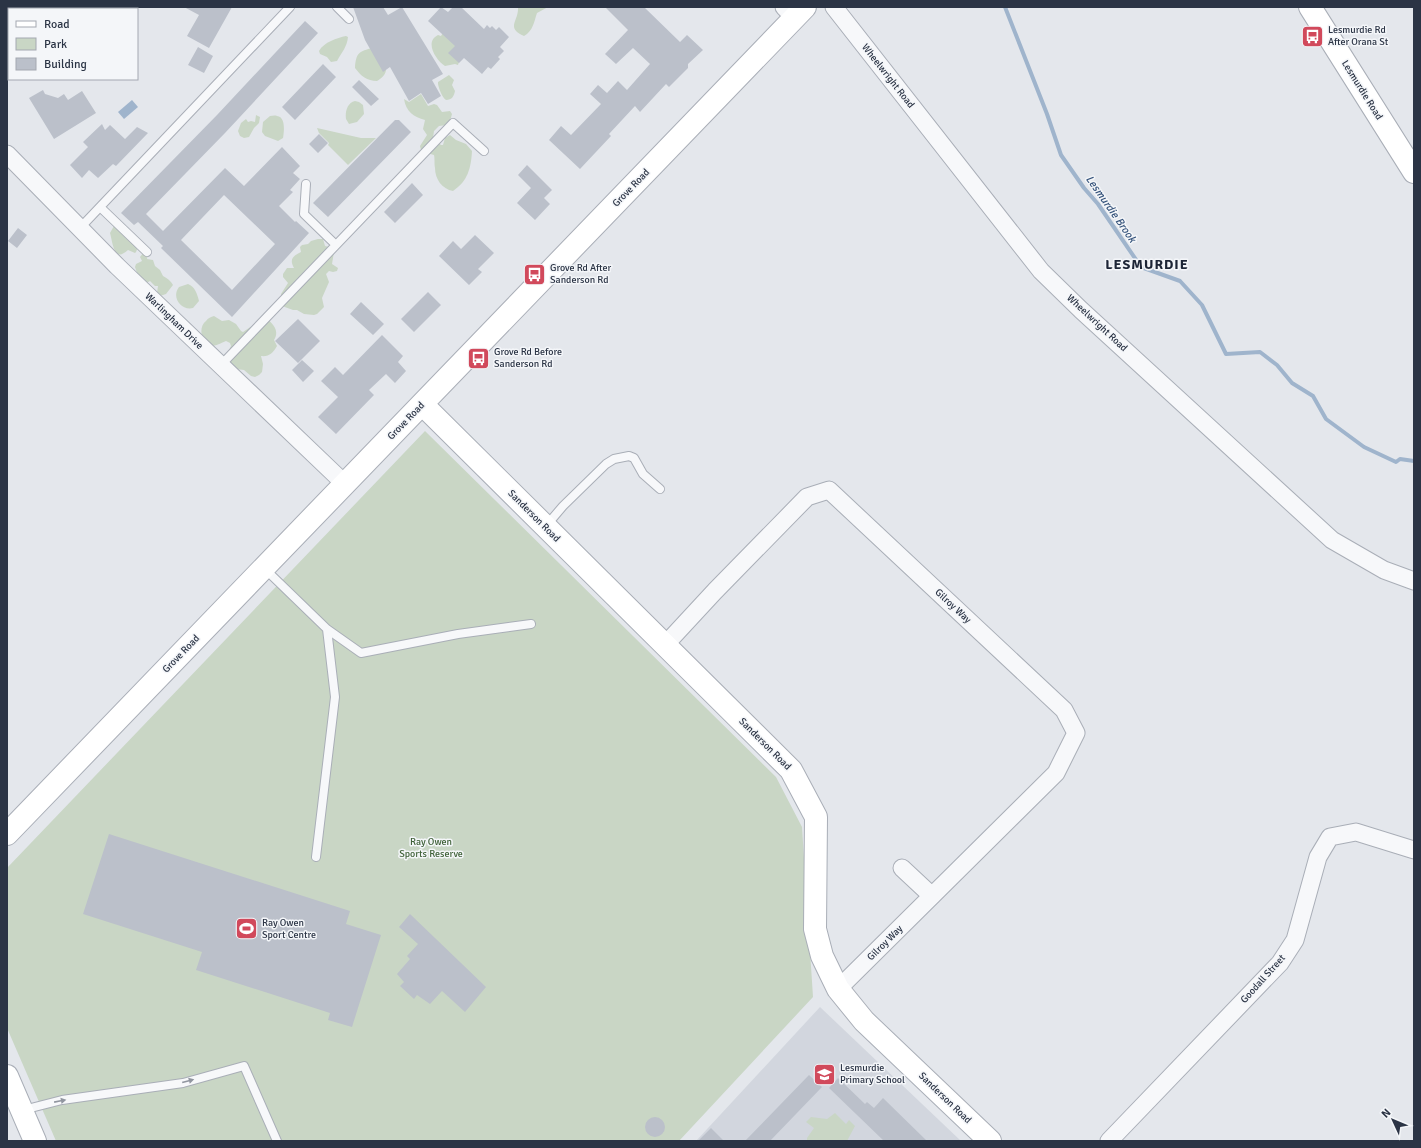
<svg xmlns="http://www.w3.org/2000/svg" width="1421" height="1148" font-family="Signika,sans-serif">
<rect width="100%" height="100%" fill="#e4e7ec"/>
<path fill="#d2d6de" d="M820,1007L961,1141H696Z"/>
<path fill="#c9d6c5" d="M518,7H548L537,13C534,22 533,31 524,36C505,28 519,21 518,7Z
M444,31L453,38L460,59L458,65L455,64L445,66C436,60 424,42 438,35L441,36Z
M346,36L348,37C347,47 342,52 337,61L331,62L327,57L320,54L319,51C324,42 337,38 346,36Z
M373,48L386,67C387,74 382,78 377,81C367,81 361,76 355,68C356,53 359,51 373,48Z
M449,75L454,80L452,85L455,91C454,96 452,100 446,100C442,97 439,89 438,84V82Z
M421,94L428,106L434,104L437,105L442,112L450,111L452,114L450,121L447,125L439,126L434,131L433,138L441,145H443L445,138L450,135L456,140L466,144L472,151C471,168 468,181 453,191C442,189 435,179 435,168C434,163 435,160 434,155C427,153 421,154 420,146L427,135L423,129L425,120C414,117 406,112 404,99L409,102Z
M355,101L359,102L363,105L364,114L357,122L349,124L346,119C345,112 347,103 355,101Z
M256,115L260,117L259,123L254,128L249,137L244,138L240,136L238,131L241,123L246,119L248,122L251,121L255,122Z
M270,116C272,116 275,115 277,116C286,117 284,132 283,138L278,141L265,136L262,132L263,122Z
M317,128L361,138H376L348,165L328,145L329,143L319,133Z
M114,226H118L138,247L136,252L135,253L128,250C114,263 113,244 110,233Z
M318,239H323L325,246L329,247L334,252L332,264L338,268L337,271L333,272L329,271L326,274L329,282L322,298L324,307L317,314L314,315L304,314L297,310H293L282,306L281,294L288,283L283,277V274L287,268H294C289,259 293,256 301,252L300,247L302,245L308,244L311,241Z
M144,252L148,254L147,259L153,260L155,266L160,270L163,276C167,278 171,281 173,285L166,294L160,296L157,293L158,286H155L150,281L145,284L136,276L137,273L135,267L136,264L142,261L140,257Z
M188,284C195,287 197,293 199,301L193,308C181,311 171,297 179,287Z
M214,316L222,321L229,320L236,324L241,331L243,332L258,322L267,319C275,325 279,332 274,340L277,346C273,353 269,357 261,356L263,364L262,372L259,375L255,377L251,376L244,370L236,369L225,358L231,346L230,343L226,341C221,343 214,347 210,346C201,342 198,327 206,321C208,318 211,317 214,316Z
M425,431L776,777L802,827L813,997L679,1141H56L7,1028V868Z
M835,1113L846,1124L849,1120L855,1126L847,1141H807V1138L814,1128L806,1122L811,1117L827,1119Z"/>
<path fill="#9fb4cc" d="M132,100L138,107L124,119L118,112Z"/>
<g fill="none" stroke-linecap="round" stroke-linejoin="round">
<path stroke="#9fb4cc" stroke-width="4" d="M1005,7L1047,114L1061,155L1084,188L1098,204L1141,267L1180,281L1202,305L1226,354L1260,352L1277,365L1292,383L1313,396L1326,419L1364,447L1396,462L1400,459L1414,461"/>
</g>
<path fill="#bbc0ca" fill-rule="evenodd" d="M184,7H232L209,48L187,36L199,15Z
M353,7H383L388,15L402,7L443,74L432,80L441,96L428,104L421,93L409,101L390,67L383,72L365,40Z
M441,7L448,12L453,7H461L484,29L487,25L490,28L492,26L496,30L499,27L509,37L500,47L504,51L498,57L500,59L491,69L488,67L482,74L464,58L459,63L448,53L455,46L428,21Z
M605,7H644L680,42L687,35L703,50L688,64V68L669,87L666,84L640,112L635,106L609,134L611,136L580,169L549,140L561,126L571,135L601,104L590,94L598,85L607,93L618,81L627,90L650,64L633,48L616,64L605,54L628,30Z
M305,21L318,33L225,133L146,214L163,231L225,168L244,186L282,147L300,166L293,173L300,179L290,190L293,192L279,206L295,222L296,221L309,233L232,317L161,248L163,246L138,222L134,225L121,213L217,115ZM224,195L275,244L232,290L181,240Z
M198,47L213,56L204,73L188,65Z
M323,64L336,77L295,120L282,107Z
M359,80L379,99L371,106L352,87Z
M43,90L45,94L58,98L64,94L68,100L82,91L96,113L54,139L29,98Z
M395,120H399L411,132L328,217L313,203Z
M102,124L105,130L110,125L125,139L137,127L148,133L116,166L113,164L98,178L89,170L82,178L70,165L88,147L83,142Z
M319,134L328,143L318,153L309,144Z
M527,165L552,190L544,198L550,204L535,220L517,203L531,188L518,175Z
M412,183L423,195L395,223L384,212Z
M18,228L27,235L17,248L8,241Z
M475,235L494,253L478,269L482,272L469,285L439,256L453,241L461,249Z
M428,292L441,305L414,332L401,319Z
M361,302L384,324L373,335L350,314Z
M298,319L320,341L298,363L275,341Z
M382,335L403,356L398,362L406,371L395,383L386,374L369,390L374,395L336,434L318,417L338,397L321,381L335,367L343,375Z
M302,360L314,371L303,382L292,370Z
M109,834L350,911L346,924L381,935L352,1027L328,1020L330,1013L196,970L202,952L83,914Z
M410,914L486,987L465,1012L442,991L430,1004L417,995L414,999L400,986L404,982L397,974L410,959L407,956L418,944L399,927Z
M809,1075L822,1087L770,1141H745Z
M838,1078L865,1104L867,1102L874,1108L883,1098L927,1141H884L829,1088Z
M645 1127a10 10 0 1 1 20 0a10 10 0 1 1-20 0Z
M711,1128L724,1141H698Z"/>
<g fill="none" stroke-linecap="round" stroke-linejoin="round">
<defs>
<path id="lane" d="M337,7L349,19
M306,184L304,214L336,245
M100,207L147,252
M80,228L290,7
M221,365L453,123L484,151
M546,526L563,506L606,464L614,459L629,456L634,458L643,474L660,489
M265,569L327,629L335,697L316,857
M327,629L361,653L458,634L531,624
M23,1110L62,1100L183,1083L244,1066L277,1141"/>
<path id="street" d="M784,7L795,18
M834,7L1041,271L1081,310L1332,540L1384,570L1414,581
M7,154L117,266L345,484
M665,645L715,591L807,497L829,490L1064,710L1076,733L1056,773L838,989
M902,868L932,896
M1109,1141L1280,963L1295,940L1318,857L1330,837L1356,832L1414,850"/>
<path id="secondary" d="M1310,7L1414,172
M422,404L791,770L816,817L815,929L822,956L838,989L864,1021L990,1141
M7,834L805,7
M7,1076L35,1141"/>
</defs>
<use href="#lane" stroke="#a9aeb7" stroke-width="10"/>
<use href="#street" stroke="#a9aeb7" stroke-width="19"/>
<use href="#secondary" stroke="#a9aeb7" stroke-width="24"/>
<use href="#lane" stroke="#f7f8fa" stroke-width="8"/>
<use href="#street" stroke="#f7f8fa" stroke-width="17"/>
<use href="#secondary" stroke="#fff" stroke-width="22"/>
</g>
<defs><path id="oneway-solid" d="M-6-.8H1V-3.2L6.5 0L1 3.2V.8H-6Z"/></defs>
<g fill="#9196a0">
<use href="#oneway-solid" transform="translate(188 1081) rotate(-15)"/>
<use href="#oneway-solid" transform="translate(60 1101) rotate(-11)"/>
</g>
<defs>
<symbol id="bus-square" viewBox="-11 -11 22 22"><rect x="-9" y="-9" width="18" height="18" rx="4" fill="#d1495b" stroke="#f4f6f9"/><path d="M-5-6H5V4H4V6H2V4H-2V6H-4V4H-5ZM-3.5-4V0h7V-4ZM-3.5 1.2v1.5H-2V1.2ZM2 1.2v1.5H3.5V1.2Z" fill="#fff"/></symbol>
<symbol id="stadium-square" viewBox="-11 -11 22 22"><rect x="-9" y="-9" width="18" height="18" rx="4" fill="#d1495b" stroke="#f4f6f9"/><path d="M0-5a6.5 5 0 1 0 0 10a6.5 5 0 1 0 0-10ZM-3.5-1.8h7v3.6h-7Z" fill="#fff"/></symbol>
<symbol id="school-square" viewBox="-11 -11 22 22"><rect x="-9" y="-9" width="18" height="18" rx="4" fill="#d1495b" stroke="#f4f6f9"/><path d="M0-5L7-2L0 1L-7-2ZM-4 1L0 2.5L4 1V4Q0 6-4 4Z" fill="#fff"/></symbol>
</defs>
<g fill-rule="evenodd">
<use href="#bus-square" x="1300" y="24" width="25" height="25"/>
<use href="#bus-square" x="522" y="262" width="25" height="25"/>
<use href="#bus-square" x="466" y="346" width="25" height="25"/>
<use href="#stadium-square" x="234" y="916" width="25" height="25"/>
<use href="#school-square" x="812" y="1062" width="25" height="25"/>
</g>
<g text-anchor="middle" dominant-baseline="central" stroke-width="3" stroke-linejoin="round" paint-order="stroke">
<g font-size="10" fill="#2b3445" stroke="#f4f6f9" text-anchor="start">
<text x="1328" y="30">Lesmurdie Rd<tspan x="1328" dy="12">After Orana St</tspan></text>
<text x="550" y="268">Grove Rd After<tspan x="550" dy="12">Sanderson Rd</tspan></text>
<text x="494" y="352">Grove Rd Before<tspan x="494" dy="12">Sanderson Rd</tspan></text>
<text x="262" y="923">Ray Owen<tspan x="262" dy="12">Sport Centre</tspan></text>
<text x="840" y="1068">Lesmurdie<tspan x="840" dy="12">Primary School</tspan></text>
</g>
<g font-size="10" fill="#2b3445" stroke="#f4f6f9">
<text transform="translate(888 76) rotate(52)">Wheelwright Road</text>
<text transform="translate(1362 90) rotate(58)">Lesmurdie Road</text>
<text transform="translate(631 188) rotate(-46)">Grove Road</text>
<text transform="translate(174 321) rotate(44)">Warlingham Drive</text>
<text transform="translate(1097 323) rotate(43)">Wheelwright Road</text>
<text transform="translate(406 421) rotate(-46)">Grove Road</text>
<text transform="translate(534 516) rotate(45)">Sanderson Road</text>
<text transform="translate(953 606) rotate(43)">Gilroy Way</text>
<text transform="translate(181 654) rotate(-46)">Grove Road</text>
<text transform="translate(765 744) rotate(45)">Sanderson Road</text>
<text transform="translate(885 943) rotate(-45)">Gilroy Way</text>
<text transform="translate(1263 979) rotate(-48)">Goodall Street</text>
<text transform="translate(945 1098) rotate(44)">Sanderson Road</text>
</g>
<g font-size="10" fill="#3f6138" stroke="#f4f6f9">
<text x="431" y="842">Ray Owen<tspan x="431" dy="12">Sports Reserve</tspan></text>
</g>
<g font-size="11" font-style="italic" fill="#34527a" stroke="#f4f6f9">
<text transform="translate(1111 209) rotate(55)">Lesmurdie Brook</text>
</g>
<g font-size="14" font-weight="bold" letter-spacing="1" fill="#1d2536" stroke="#f4f6f9">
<text x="1147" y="264">LESMURDIE</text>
</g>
</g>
<rect width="1421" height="1148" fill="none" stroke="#2b3445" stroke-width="16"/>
<rect x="8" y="8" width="130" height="72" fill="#f4f6f9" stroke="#a4a8b1"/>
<rect x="16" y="21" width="20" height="6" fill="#ffffff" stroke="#a4a8b1"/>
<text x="44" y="28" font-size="12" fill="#2b3445">Road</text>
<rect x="16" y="38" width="20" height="12" fill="#c9d6c5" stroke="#a4a8b1"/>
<text x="44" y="48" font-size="12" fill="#2b3445">Park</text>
<rect x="16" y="58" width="20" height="12" fill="#bbc0ca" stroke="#a4a8b1"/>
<text x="44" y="68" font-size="12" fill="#2b3445">Building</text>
<g transform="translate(1393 1120) rotate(314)" stroke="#f4f6f9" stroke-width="3" paint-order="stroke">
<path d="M0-3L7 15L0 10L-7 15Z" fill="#2b3445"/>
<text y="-6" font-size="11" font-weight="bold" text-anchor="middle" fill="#2b3445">N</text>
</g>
</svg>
